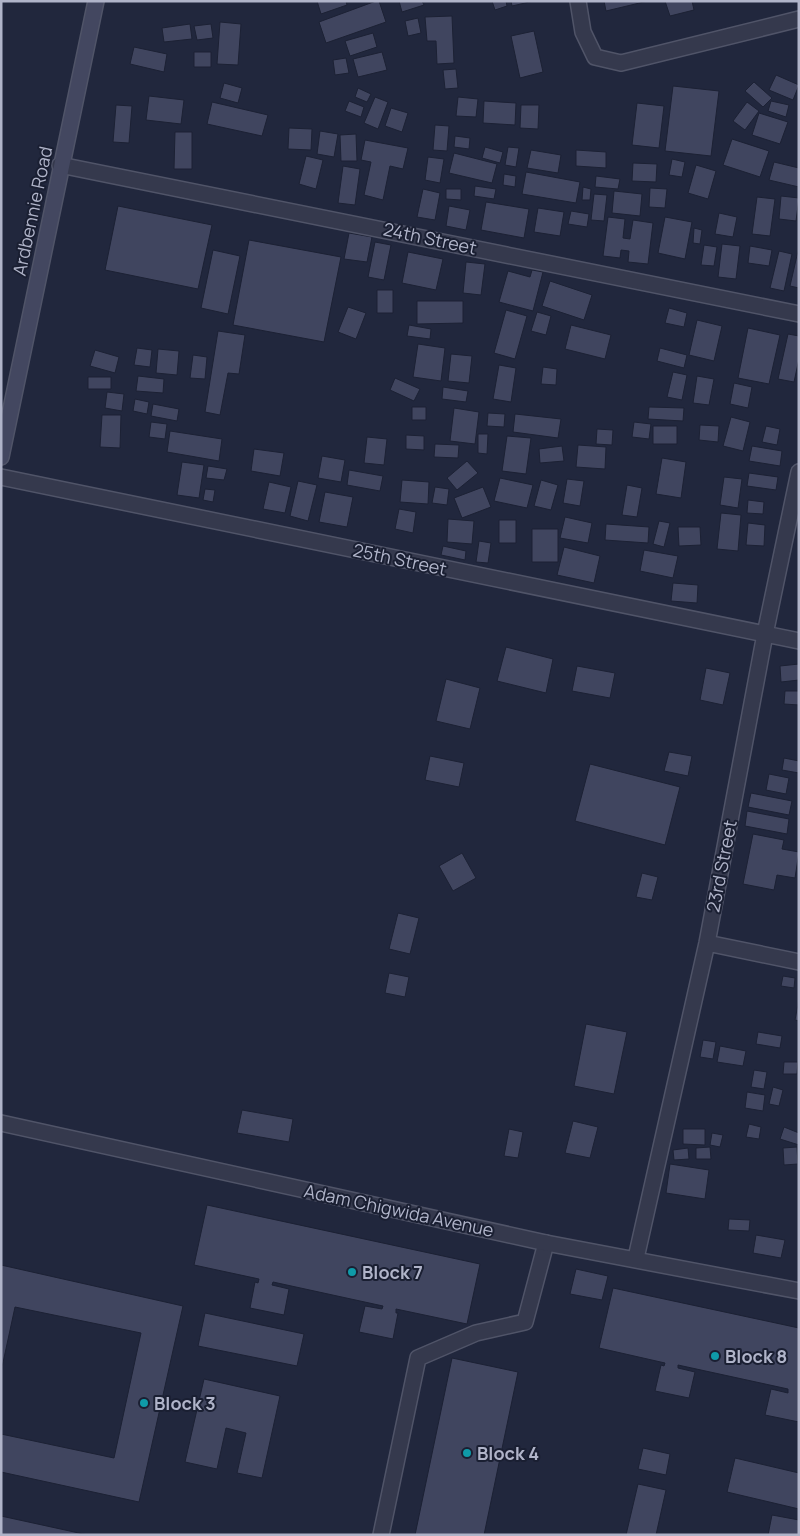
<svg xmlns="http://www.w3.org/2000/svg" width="800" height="1536" font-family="Manrope,sans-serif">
<rect width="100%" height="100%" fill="#21273d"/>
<path fill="#40455f" stroke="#1c2134" d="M317,1H346L347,5L321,14Z
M376,1H379L386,22L326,43L319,22Z
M399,1H422L424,5L402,12Z
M492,1H506L507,6L495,10Z
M511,1H534L512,6Z
M604,1H648L606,11Z
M665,1H692L694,10L670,16Z
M452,16L454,63L437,64L436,41H427L425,17Z
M418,18L421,33L408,36L405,21Z
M220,22L241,24L238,65L217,64Z
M190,24L192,39L164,42L162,28Z
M211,24L213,38L197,40L194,26Z
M534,31L543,72L520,78L511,36Z
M373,33L377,47L350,56L345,41Z
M134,47L167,54L164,72L130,64Z
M194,52H211V67H194Z
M382,52L387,70L358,77L353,59Z
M346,58L349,73L335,75L333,60Z
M456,69L458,88L445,89L443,70Z
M776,75L799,85L793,100L769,90Z
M754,82L772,98L763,107L745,91Z
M224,83L242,88L238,103L220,98Z
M673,86L719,91L711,156L665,151Z
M358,88L371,94L367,102L355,97Z
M149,96L184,100L181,124L146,120Z
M375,97L388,102L378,129L364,123Z
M458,97L478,99L476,117L456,116Z
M349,101L364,107L361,117L345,111Z
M484,101L516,103L515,125L483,123Z
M771,101L789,105L786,117L768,111Z
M212,102L268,115L262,136L207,124Z
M747,102L759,111L745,130L733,121Z
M637,103L664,106L659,148L632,145Z
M116,105L132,106L129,143L113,142Z
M521,105H539L538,129L520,128Z
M391,108L408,113L402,132L385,126Z
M759,113L788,122L780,144L752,135Z
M435,125L449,126L447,151L433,150Z
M289,128L312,129L311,150L288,149Z
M320,131L338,134L334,157L317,154Z
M175,132H192V169H174Z
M356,134L357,161H341L340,135Z
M455,136L470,138L469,149L454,147Z
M732,139L769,151L760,177L723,165Z
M365,140L408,148L403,169L390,166L383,200L364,195L371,162L361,160Z
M485,147L503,152L500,163L482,158Z
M508,147L519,148L516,167L505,165Z
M531,150L561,155L558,173L527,168Z
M576,150L606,152V168L576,166Z
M454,153L497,164L492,183L449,173Z
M306,156L323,160L316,189L299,184Z
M428,157L444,159L440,183L425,180Z
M672,159L685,162L682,177L669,175Z
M774,162L799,168V187L769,180Z
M633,163L657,164L656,182L632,181Z
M696,165L716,171L708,199L688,193Z
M343,166L360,169L355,205L338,203Z
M526,172L580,182L576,203L522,194Z
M504,174L516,176L515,187L503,185Z
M596,176L620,179L618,189L595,187Z
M475,186L496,189L494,199L474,196Z
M583,187L591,189L590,200H582Z
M650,188L667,189L665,208L649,207Z
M423,189L440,193L435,220L417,217Z
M446,189H461V200L446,199Z
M614,191L642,194L640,216L612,213Z
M594,194L607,195L604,221L591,220Z
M781,196L799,198L796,221L779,219Z
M757,197L775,199L770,236L752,234Z
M486,202L529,209L524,238L481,230Z
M118,206L212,225L198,289L105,270Z
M449,206L470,210L466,230L446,226Z
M538,208L564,212L560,236L534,232Z
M571,211L589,214L587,227L568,224Z
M719,213L737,217L733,237L715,234Z
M608,217L625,219L623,238L630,239L633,220L653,223L648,264L628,262L629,251L621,250L620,258L603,256Z
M665,217L692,222L685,259L658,253Z
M694,228L702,230L700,244L693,243Z
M349,233L372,237L367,262L344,259Z
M249,240L341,257L324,342L233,325Z
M375,242L391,245L384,280L368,277Z
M722,244L740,246L736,279L718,277Z
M704,245L717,247L714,266L701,265Z
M750,246L772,250L769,266L748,263Z
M213,250L240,256L228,314L201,308Z
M779,251L792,254L784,291L770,288Z
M798,251H799V288L790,286Z
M408,252L443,259L436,290L402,283Z
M466,262L485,264L481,295L463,293Z
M532,270L543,272L533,311L499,302L508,271L530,277Z
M550,281L592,295L584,320L542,306Z
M377,290H393V313H377Z
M417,301H463V323L417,324Z
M348,307L366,313L356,339L338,332Z
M669,308L687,313L684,327L665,323Z
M506,310L527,316L515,359L494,353Z
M537,312L551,316L546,335L531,331Z
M697,320L722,326L714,361L689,355Z
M409,325L431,329L430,339L407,336Z
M571,325L611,335L605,359L565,349Z
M748,328L780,335L769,384L738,378Z
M218,331L245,335L239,374L228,373L220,415L205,412Z
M788,334L799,336V359L794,382L778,379Z
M418,344L445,348L441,381L413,377Z
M137,348L152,350L150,367L134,365Z
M660,348L687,355L684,368L657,361Z
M158,349L179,351L177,375L156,373Z
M95,350L119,357L115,373L90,366Z
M451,354L472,356L469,383L448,381Z
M193,355L207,357L205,379L190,378Z
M499,365L516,368L511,402L493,399Z
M543,367L557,369L556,385L541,384Z
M673,372L687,375L682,400L667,397Z
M138,376L164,379L163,393L136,391Z
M697,376L714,379L709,405L693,403Z
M88,377H111V389H88Z
M395,378L420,389L414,401L390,390Z
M734,383L752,387L748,408L730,404Z
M443,387L468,391L466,402L442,399Z
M107,392L124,394L122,411L105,408Z
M135,399L149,402L147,414L133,411Z
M153,404L179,409L177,421L151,416Z
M412,407H426V420H412Z
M649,407L684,408L683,421L648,419Z
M454,408L479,412L475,444L450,441Z
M488,413L505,414L504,427L487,426Z
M515,414L561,419L558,438L513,432Z
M102,415H121L120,448L100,447Z
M731,417L750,422L743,451L723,446Z
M151,422L167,424L165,439L149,437Z
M634,422L651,424L649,439L632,437Z
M700,425L719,426L718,442L699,440Z
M653,426H677V444H653Z
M766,426L780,429L777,445L762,442Z
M597,429L613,430L612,445L596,444Z
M170,431L222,439L219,461L167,452Z
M478,434H488L487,454L478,453Z
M406,435L424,436V450L406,449Z
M507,436L531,438L526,474L502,471Z
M367,437L387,439L384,465L364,463Z
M435,444L459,445L458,458L434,457Z
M578,445L606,447L605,469L576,467Z
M562,446L564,461L540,463L539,449Z
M752,446L782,451L780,466L749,461Z
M254,449L284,453L280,476L251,471Z
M322,456L345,460L341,482L318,478Z
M662,458L686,462L681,498L656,494Z
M467,461L478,473L457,490L447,478Z
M182,462L204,465L199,498L177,495Z
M208,466L227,469L224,480L206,478Z
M349,470L383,476L380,491L347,485Z
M749,473L778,477L776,490L747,486Z
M724,477L742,479L738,508L720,505Z
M500,478L533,485L527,508L494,501Z
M567,479L584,481L580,506L563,503Z
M402,480L429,482L428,504L400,502Z
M541,480L558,485L551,510L534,506Z
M298,481L317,485L308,521L290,516Z
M269,482L291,487L285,513L263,509Z
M627,485L642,488L637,517L622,515Z
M435,487L449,489L447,505L432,503Z
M483,487L491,507L462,518L454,498Z
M205,489L215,490L213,502L203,500Z
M325,492L353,497L347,527L319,522Z
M748,500L764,502L763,514L747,513Z
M399,509L416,512L413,533L395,529Z
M721,513L741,515L738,551L717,549Z
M565,517L592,523L588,543L560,538Z
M448,519L474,521L472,544L447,542Z
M499,520H516V543H499Z
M659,521L670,523L664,547L653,544Z
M748,523L765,525L764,546L746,545Z
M606,524L649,527L648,543L605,540Z
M678,527H700L701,545L679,546Z
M532,529H558V562H532Z
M479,541L491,543L488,563L476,562Z
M443,546L466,551L465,560L441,555Z
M564,547L600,556L594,583L557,575Z
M644,550L678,556L673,578L640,571Z
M673,583L698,585L697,603L671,601Z
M506,647L553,659L546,693L497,681Z
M799,664V680L781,682L780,666Z
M577,666L615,673L610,698L572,691Z
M706,668L730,673L723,705L700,700Z
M446,679L480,688L470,729L436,721Z
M785,691H799V705L784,704Z
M669,752L692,756L688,776L664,771Z
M430,756L464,763L459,787L425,780Z
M784,758L799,761V773L782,770Z
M590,764L680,787L665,845L575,821Z
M769,774L789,778L786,794L766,790Z
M751,793L792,801L789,815L748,807Z
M747,811L789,819L787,834L745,826Z
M753,834L784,840L782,849L799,852L795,878L777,875L774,890L743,884Z
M462,853L476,878L453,891L439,866Z
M642,873L658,877L652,900L636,897Z
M398,913L419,918L410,954L389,949Z
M389,973L409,977L405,997L385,993Z
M783,976L795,978L794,988L781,986Z
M799,999V1021L795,1020Z
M586,1024L627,1032L614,1094L574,1086Z
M758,1032L782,1036L780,1048L756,1044Z
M703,1040L716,1042L713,1059L700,1057Z
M720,1046L746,1051L743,1066L717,1062Z
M784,1062H798L797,1074H783Z
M754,1070L767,1072L764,1089L751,1087Z
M773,1087L783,1090L779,1106L769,1104Z
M747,1092L765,1095L763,1111L745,1108Z
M242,1110L293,1119L289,1142L237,1133Z
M573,1121L598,1127L590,1158L565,1153Z
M749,1124L761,1127L759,1139L746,1137Z
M784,1127L799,1133V1145L780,1139Z
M509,1129L523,1132L518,1158L504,1156Z
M683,1129H705V1145L683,1144Z
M712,1133L723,1135L720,1147L710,1145Z
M710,1147L711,1159H696V1148Z
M797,1147L798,1164L784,1165L783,1148Z
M688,1148L689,1159L674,1160L673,1150Z
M670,1164L709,1170L705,1199L666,1193Z
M207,1205L480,1264L467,1324L396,1309V1313H398L393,1339L359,1332L365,1306L382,1309L383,1306L273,1282L272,1285L289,1289L284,1315L250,1308L255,1282L258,1283L259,1279L194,1265Z
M729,1219L750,1220L749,1231L728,1230Z
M756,1235L785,1240L781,1258L753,1253Z
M1,1265L183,1306L139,1502L1,1472V1434L114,1458L141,1333L15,1307L1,1372Z
M576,1269L608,1276L602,1300L570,1294Z
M613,1288L799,1328V1422L765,1415L771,1389L788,1393V1389L678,1365V1368L695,1372L689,1398L655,1391L661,1365L664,1366L665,1363L599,1348Z
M205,1313L304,1334L297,1366L198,1346Z
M452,1358L518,1372L484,1535H415Z
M204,1379L280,1396L262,1478L237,1473L246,1433L226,1428L217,1469L185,1462Z
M643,1448L670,1454L666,1475L638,1469Z
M735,1458L799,1473V1509L727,1492Z
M638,1484L666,1490L656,1535H626Z
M772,1515L799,1520V1535H768Z
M1,1516L88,1535H1Z"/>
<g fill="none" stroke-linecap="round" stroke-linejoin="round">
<defs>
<path id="lane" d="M381,1535L418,1358L476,1333L525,1322L546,1243"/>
<path id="street" d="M578,1L583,32L595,57L621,63L799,19
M60,165L799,314
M1,477L799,641
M707,943L799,962
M1,1123L546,1243L799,1291
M636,1258L707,943L765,634L799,472"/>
<path id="secondary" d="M1,457L96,1"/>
</defs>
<use href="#lane" stroke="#505468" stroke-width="18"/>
<use href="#street" stroke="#505468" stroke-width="18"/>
<use href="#secondary" stroke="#505468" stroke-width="18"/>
<use href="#lane" stroke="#35394d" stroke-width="15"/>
<use href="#street" stroke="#35394d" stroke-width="15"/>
<use href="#secondary" stroke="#434760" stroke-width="15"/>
</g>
<g fill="#0f9aa8" stroke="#1a1f32" stroke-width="2">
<circle cx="352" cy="1272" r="5"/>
<circle cx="715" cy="1356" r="5"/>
<circle cx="144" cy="1403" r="5"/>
<circle cx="467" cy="1453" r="5"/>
</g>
<g text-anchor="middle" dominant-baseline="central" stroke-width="4" stroke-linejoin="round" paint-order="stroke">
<g font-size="18" fill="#b0b4c9" stroke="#1a1f32">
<text transform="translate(32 211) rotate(-78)">Ardbennie Road</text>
<text transform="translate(430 238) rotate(12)">24th Street</text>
<text transform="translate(400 559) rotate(12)">25th Street</text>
<text transform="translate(721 866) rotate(-79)">23rd Street</text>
<text transform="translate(399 1210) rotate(12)">Adam Chigwida Avenue</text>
</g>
<g font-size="18" font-weight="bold" fill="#b0b4c9" stroke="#1a1f32" text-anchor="start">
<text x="362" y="1272">Block 7</text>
<text x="725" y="1356">Block 8</text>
<text x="154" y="1403">Block 3</text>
<text x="477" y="1453">Block 4</text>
</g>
</g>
<rect width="800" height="1536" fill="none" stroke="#b0b4c9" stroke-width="5"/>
</svg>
